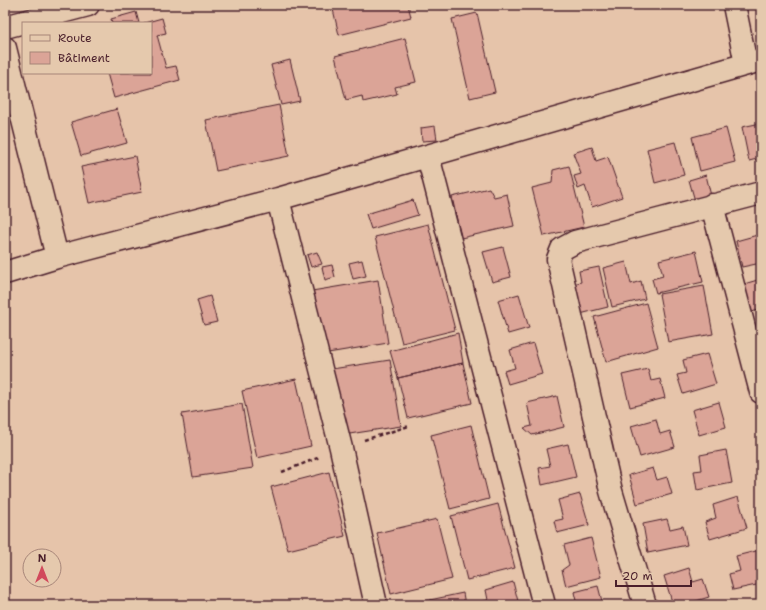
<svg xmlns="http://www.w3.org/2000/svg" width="766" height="610" font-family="'Shantell Sans',sans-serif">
<rect width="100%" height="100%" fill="#e6c4aa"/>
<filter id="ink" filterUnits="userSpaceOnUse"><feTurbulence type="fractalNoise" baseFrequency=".025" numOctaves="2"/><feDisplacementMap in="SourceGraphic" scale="8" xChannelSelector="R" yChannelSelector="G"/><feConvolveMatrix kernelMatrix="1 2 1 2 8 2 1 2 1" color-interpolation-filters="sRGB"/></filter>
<g filter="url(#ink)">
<path fill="#dba497" stroke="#4a1f2b" d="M332,5H408L411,17L339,35Z
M136,12L139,23H112L111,19Z
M477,13L495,92L470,98L452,19Z
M162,18L166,33L157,35L166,68L176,66L180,80L114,98L107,73H151V23H144Z
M405,38L416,82L395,87L397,94L363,102L362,96L346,100L335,56Z
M290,60L300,101L281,105L271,65Z
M279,105L289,156L216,171L206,120Z
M117,109L127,143L81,156L71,122Z
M761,123V158L749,161L742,127Z
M435,126L437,140L422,141L421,128Z
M726,128L735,162L700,171L692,137Z
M675,142L684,175L655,183L647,149Z
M592,147L596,161L608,157L622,197L592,207L585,186L578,189L574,176L581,174L573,153Z
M135,156L142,192L89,203L81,167Z
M569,166L584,227L544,236L532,188L552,183L553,170Z
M706,175L711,196L695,201L689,180Z
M489,188L494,197L507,194L514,226L461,238L452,197Z
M413,200L418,215L371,229L366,214Z
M428,224L455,330L402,343L375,237Z
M761,234V263L742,267L736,241Z
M503,247L511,277L492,282L483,252Z
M696,251L703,282L656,293L652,279L663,276L659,260Z
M317,252L322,264L311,267L307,255Z
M362,260L366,276L353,279L349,263Z
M626,262L631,284L641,281L645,299L612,307L603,268Z
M332,265L335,277L325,280L322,267Z
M599,267L608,307L580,314L573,284L581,282L579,271Z
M761,279V309L752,312L744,284Z
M378,280L388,343L322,354L312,291Z
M704,286L713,334L668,342L659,294Z
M519,294L529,328L508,334L498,300Z
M210,296L217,322L204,325L197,300Z
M646,303L658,347L606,362L594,317Z
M761,330V350L756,331Z
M458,333L463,363L398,378L390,351Z
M533,343L542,374L508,384L504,371L515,368L510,350Z
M707,354L716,384L683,394L677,375L686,373L683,360Z
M390,360L401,426L343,435L332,369Z
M463,363L472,403L408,418L398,378Z
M648,369L651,381L660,379L665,398L630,407L622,375Z
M296,379L311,446L257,458L242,391Z
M557,396L564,427L532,435L524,428L532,426L527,403Z
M719,402L726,427L699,435L692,410Z
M242,404L253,468L193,477L182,414Z
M656,419L660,434L670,431L675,447L640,457L631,426Z
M471,425L489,499L450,509L431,435Z
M568,444L576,477L542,485L539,468L550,466L546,449Z
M726,450L732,483L697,490L694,471L702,470L700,455Z
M653,468L657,480L667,477L672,494L637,504L629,475Z
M329,472L345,536L288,550L271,487Z
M580,494L589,525L557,533L554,521L563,519L558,500Z
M738,497L747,528L710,539L705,522L716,518L713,505Z
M498,504L515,568L467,580L451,516Z
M437,519L452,579L391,594L377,533Z
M667,519L670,529L683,526L687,545L648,553L643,524Z
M591,538L601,577L566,586L562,570L569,565L564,545Z
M760,550L761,584L733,590L729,574L740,571L736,556Z
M689,568L693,582L703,579L709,597L683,605H673L664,576Z
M513,582L519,605H471L488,600L486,590Z
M598,586L603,605H577L574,592Z
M463,593L465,605H406Z"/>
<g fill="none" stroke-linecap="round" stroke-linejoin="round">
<defs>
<path id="minor" d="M734,5L746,64
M5,27L88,5
M5,48L57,257
M428,156L544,605
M712,205L761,392
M5,273L57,257L278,199
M376,605L341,448L278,199L761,60
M645,605L611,491L558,259L562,249L575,242L761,193"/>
</defs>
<use href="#minor" stroke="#4a1f2b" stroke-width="25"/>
<path stroke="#4a1f2b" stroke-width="2.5" stroke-dasharray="4 3" stroke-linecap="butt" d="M364,440L409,426
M282,472L320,457"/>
<use href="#minor" stroke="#e5c9ad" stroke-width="22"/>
</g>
</g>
<rect width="766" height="610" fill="none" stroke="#e5c9ad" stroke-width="20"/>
<rect x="10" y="10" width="746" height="590" fill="none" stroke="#4a1f2b" stroke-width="1.5" filter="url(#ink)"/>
<rect x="22" y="22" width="130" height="52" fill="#e5c9ad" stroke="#a78579"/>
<rect x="30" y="35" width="20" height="6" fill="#e5c9ad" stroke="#a78579"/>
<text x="58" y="42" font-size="12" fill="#4a1f2b">Route</text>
<rect x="30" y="52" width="20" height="12" fill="#dba497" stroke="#a78579"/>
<text x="58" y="62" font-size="12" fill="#4a1f2b">Bâtiment</text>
<g transform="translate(42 568)"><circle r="19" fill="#e5c9ad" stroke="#a78579"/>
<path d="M0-3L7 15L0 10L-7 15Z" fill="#d1495b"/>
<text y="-6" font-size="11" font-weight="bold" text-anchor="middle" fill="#4a1f2b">N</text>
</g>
<path d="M616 580v6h75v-6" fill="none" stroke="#4a1f2b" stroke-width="2"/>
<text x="622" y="580" font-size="12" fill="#4a1f2b" stroke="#e5c9ad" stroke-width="3" paint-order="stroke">20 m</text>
</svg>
